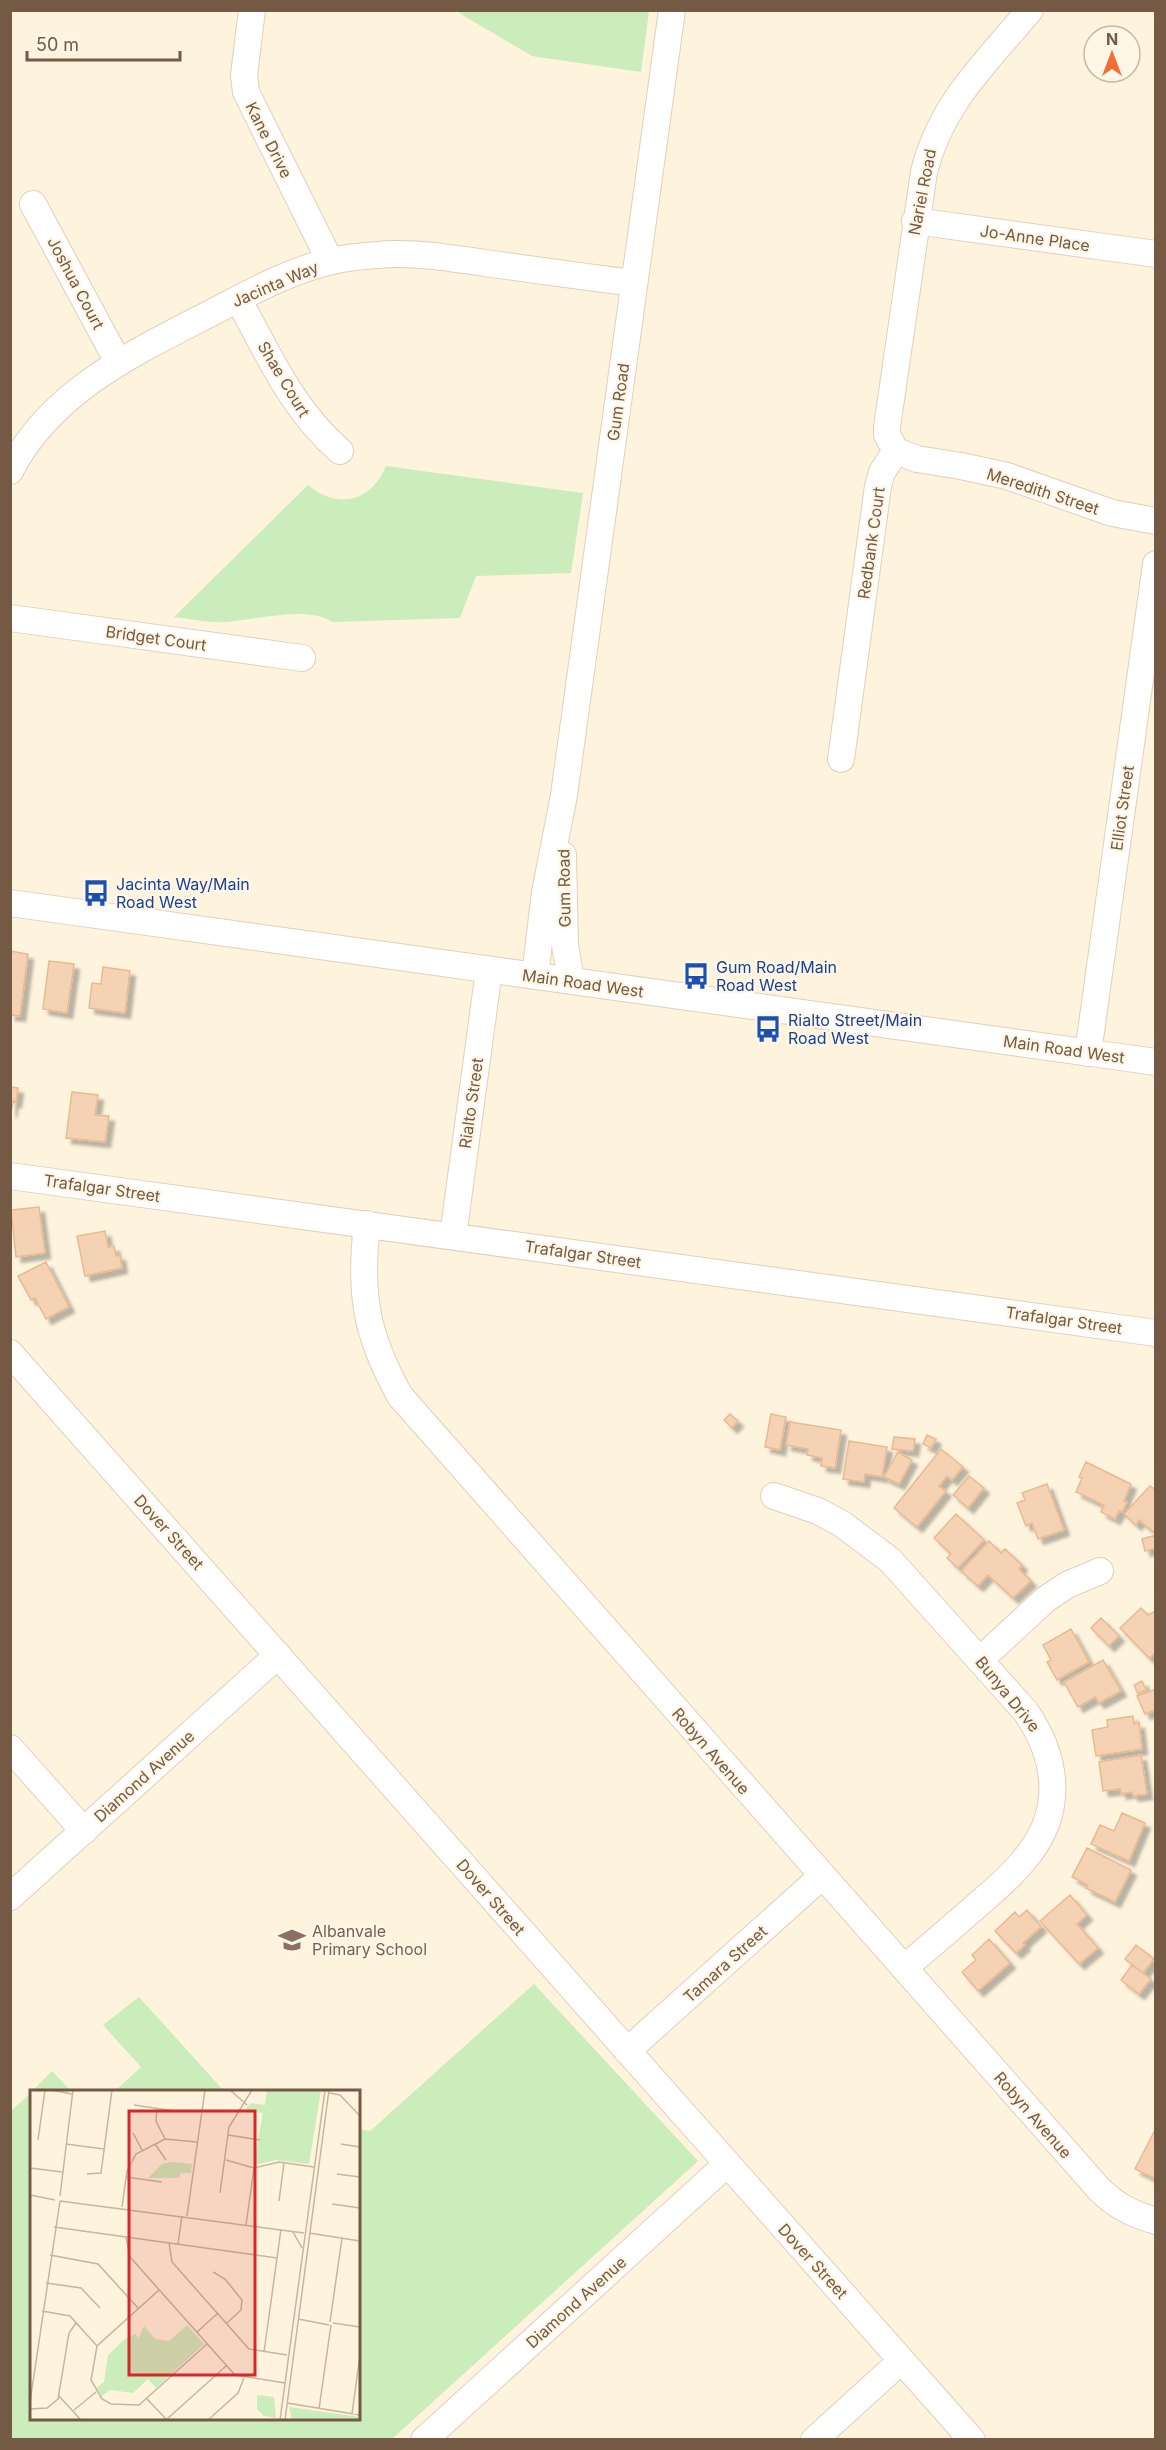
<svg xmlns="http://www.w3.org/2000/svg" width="1166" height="2450" font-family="Inter,sans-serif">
<defs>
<filter id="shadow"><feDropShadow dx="5.5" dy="5.5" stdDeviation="1.5" flood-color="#0004"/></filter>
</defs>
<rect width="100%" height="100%" fill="#fef3dd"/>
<path fill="#cbecbb" d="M461,10L649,11L641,72L532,56L459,13Z
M386,466L583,493L571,573L476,576L460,618L333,622C305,605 257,620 225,622C208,623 191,619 174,617L308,485C338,510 371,502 386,466Z
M534,1984L698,2161L392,2439H11V2111L32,2092V2418H358L359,2129L370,2131Z
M139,1997L224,2091H115L141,2067L103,2025Z
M52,2071L71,2091L32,2092V2091Z"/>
<path fill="#f5d2b3" stroke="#e9b992" stroke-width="1.5" filter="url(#shadow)" d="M10,951L28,954L20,1016L10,1015Z
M49,961L74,964L67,1013L43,1009Z
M103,967L130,971L125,1013L89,1008L92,983L101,984Z
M10,1087L18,1088L16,1102L13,1101L11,1113Z
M72,1092L98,1095L95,1115L109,1116L105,1142L66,1138Z
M39,1207L45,1253L16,1257L11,1210Z
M105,1231L108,1247L114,1246L116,1256L120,1255L122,1268L85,1276L77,1236Z
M46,1262L69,1307L46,1319L35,1298L31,1300L18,1276Z
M730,1414L738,1421L732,1428L724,1420Z
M771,1414L786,1417L780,1450L765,1447Z
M790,1422L841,1430L835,1468L821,1466L822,1458L807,1455L808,1449L786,1445Z
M927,1435L936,1439L931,1448L923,1444Z
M894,1437L915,1439L913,1451L892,1449Z
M849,1441L887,1447L882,1477L865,1474L864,1482L843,1479Z
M941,1449L963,1467L952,1480L947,1476L939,1486L946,1491L917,1527L894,1508Z
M898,1452L912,1460L899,1484L884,1477Z
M1086,1462L1131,1484L1124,1501L1127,1502L1122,1512L1119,1511L1115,1519L1101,1512L1104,1505L1076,1492L1082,1478L1079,1477Z
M969,1476L984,1488L968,1508L953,1495Z
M1047,1484L1064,1530L1038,1539L1032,1523L1026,1526L1017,1503L1025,1500L1022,1493Z
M1150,1486L1156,1490V1534L1139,1520L1136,1525L1124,1514Z
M956,1514L984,1540L958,1568L947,1558L951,1554L934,1538Z
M1156,1535V1548L1145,1551L1142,1539Z
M989,1541L1001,1553L1005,1549L1022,1565L1019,1569L1031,1581L1013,1598L988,1575L978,1586L961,1571Z
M1141,1608L1148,1615L1156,1611V1653L1149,1658L1120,1628Z
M1101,1618L1119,1636L1109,1646L1091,1628Z
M1071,1629L1089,1662L1057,1680L1047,1662L1051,1660L1043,1645Z
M1103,1660L1121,1691L1099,1703L1095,1697L1078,1707L1064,1682Z
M1142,1681L1146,1690L1138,1694L1134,1685Z
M1156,1689V1710L1145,1714L1137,1696Z
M1133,1716L1134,1724L1139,1723L1142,1749L1096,1756L1092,1730L1108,1727L1107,1720Z
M1141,1755L1147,1794L1133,1796L1132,1792L1121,1794L1120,1789L1103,1791L1099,1762Z
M1122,1813L1145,1823L1129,1861L1091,1844L1100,1825L1114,1831Z
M1087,1848L1131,1870L1115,1902L1086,1888L1088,1885L1072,1877Z
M1070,1895L1087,1915L1077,1924L1098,1948L1079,1964L1040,1921Z
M1027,1910L1041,1927L1023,1943L1025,1945L1016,1953L995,1931L1015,1912L1019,1917Z
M989,1939L1010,1963L978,1991L962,1972L976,1960L972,1955Z
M1136,1945L1154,1959L1143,1973L1125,1959Z
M1132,1965L1151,1979L1139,1994L1121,1980Z
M1156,2128V2179L1135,2169Z"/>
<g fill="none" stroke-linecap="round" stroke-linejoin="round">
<defs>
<path id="minor" d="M252,10L244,75L246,92L330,261
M33,204L118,362
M915,221L1156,254
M238,299C269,355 291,408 340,451
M896,451L917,459L961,466L1007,476L1112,513L1156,521
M10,471C52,389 138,351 215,311C251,292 291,270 332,261C352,256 374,255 395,254C425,253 456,259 485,263C535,270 585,277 634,283
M10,618L302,658
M841,759L878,486L882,472L896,451L887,435V427L924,172C941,103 986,63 1030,10
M563,855L565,945L571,981
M10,903L1156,1062
M535,976L545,892L564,795L672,10
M1088,1053L1156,564
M10,1176L1156,1333
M367,1224C359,1294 366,1335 400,1396L1099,2189C1116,2206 1132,2214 1156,2221
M453,1236L489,970
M10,1353L972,2440
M774,1496L818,1511L842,1524L890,1560L1026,1712C1059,1760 1064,1814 1024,1860C1010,1878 991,1893 974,1908C951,1928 928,1948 904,1968
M980,1660L1046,1599L1067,1585L1100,1571
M10,1748L84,1831
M10,1897L278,1655
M627,2051L822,1876
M424,2440L727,2164
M814,2440L901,2361"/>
</defs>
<use href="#minor" stroke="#e2cfb9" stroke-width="28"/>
<use href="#minor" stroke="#fff" stroke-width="26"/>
</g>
<defs>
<symbol id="bus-bare" viewBox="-9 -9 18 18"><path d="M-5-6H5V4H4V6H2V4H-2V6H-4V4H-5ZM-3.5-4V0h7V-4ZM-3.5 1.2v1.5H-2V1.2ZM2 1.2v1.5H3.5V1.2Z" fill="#1a4fb4" stroke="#fff6e5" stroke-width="2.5" paint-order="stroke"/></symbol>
<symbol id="school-bare" viewBox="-9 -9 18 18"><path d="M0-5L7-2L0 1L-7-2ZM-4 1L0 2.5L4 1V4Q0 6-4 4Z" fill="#8d6e63" stroke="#fff6e5" stroke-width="2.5" paint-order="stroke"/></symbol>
</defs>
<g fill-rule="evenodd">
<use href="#bus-bare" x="77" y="874" width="38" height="38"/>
<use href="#bus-bare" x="677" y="957" width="38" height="38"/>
<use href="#bus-bare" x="749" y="1010" width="38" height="38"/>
<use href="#school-bare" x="273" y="1921" width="38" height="38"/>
</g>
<g text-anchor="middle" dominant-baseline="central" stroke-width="4.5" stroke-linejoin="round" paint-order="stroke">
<g font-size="16" fill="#745944" stroke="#fff6e5">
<text transform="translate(269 140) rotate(63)">Kane Drive</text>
<text transform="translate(922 192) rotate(-79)">Nariel Road</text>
<text transform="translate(1035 238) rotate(8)">Jo-Anne Place</text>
<text transform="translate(76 283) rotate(62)">Joshua Court</text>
<text transform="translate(275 284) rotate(-23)">Jacinta Way</text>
<text transform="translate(284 379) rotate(59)">Shae Court</text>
<text transform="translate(618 402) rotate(-82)">Gum Road</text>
<text transform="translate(1043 491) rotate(18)">Meredith Street</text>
<text transform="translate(871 543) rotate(-82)">Redbank Court</text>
<text transform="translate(156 638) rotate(8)">Bridget Court</text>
<text transform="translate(1122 808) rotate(-82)">Elliot Street</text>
<text transform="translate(564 888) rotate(-91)">Gum Road</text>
<text transform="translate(583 983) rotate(8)">Main Road West</text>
<text transform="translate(1064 1049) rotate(8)">Main Road West</text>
<text transform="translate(471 1103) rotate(-82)">Rialto Street</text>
<text transform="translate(102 1188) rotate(8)">Trafalgar Street</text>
<text transform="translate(583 1254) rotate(8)">Trafalgar Street</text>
<text transform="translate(1064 1320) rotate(8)">Trafalgar Street</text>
<text transform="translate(169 1532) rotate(48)">Dover Street</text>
<text transform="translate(1008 1694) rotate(51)">Bunya Drive</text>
<text transform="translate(711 1751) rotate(49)">Robyn Avenue</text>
<text transform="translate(144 1776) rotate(-42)">Diamond Avenue</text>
<text transform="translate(491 1897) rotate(49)">Dover Street</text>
<text transform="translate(725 1964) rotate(-42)">Tamara Street</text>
<text transform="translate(1033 2115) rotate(49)">Robyn Avenue</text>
<text transform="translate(813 2261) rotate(48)">Dover Street</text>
<text transform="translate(576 2302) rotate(-42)">Diamond Avenue</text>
</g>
<g font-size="16" fill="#164399" stroke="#fff6e5" text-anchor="start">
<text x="116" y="884">Jacinta Way/Main<tspan x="116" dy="18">Road West</tspan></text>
<text x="716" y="967">Gum Road/Main<tspan x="716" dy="18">Road West</tspan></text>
<text x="788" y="1020">Rialto Street/Main<tspan x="788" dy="18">Road West</tspan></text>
</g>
<g font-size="16" fill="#785e54" stroke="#fff6e5" text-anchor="start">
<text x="312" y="1931">Albanvale<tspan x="312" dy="18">Primary School</tspan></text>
</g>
</g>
<g transform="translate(30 2090)">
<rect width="330" height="330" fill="#fef3dd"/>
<path d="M237,0H291L279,74L246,70L223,75L233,23L215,20L221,13L235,15ZM141,72L162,74L161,83H151L149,88H118L132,74ZM157,235L174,254L126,298L118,289L103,303L80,300L72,306L66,298L74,292L78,265L94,250L105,244L109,248L114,236L125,249L139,251ZM227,305L244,307L246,328L234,326L227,319ZM259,317L330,327V330H262Z" fill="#cbecbb"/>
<path fill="none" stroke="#c7b5a0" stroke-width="1.5" d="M21,0L42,4M200,0L217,15M299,3L310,5L330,26M104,15L145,21M127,18L126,31L135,49M103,43L112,60M198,45L230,50M8,50L15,0M36,54L74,59M125,54L136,70M311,54L330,57M196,70L224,78L249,72L284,77M0,78L32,82M57,84L71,83L82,0M307,84L330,87M96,87L132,92M190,103L199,37L222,0M0,105L25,110M30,106L43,0M30,111L274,143M249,111L254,73M302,114L330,118M92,117L97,81L106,64L135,49L167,52M157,126L175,0M216,135L224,78M24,137L247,168M263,142L272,158M279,143L330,151M96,147L100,167L205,285L255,293M139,153L142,172L219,259L257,265M148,154L152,126M20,165L68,174L108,218M183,182L195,189L212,210L211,220L197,233M16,193L51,198L70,218M129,200L67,256L61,290L72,309L81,314L109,315L177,254M12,221L40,226L67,256M268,229L299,235M300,232L312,148M303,233L330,237M167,242L188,223M234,262L251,139M29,306L51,330M117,309L136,329M0,312L30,111M257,313L330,325M0,319L17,318L28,309L39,243L46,233M289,319L301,235M44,320L66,302M322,324L330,265M136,330L196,276M178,330L208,303L214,288M250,330L295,0M255,330L299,0"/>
<path fill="#d62828" fill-opacity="0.15" stroke="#d62828" stroke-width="3" d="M99,21H225V285H99Z"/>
<rect width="330" height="330" fill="none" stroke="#745944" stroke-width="3"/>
</g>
<rect width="1166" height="2450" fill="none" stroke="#745944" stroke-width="24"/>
<g transform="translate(1112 54)"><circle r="28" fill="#fff6e5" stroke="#c7b7a5" stroke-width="1.5"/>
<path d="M0-4.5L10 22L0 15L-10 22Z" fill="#f26e38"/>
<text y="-9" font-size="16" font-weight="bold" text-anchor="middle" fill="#745944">N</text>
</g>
<path d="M27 51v9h153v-9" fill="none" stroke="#745944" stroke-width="3"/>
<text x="36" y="51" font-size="18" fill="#745944" stroke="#fff6e5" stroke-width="4.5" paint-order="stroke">50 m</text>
</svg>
